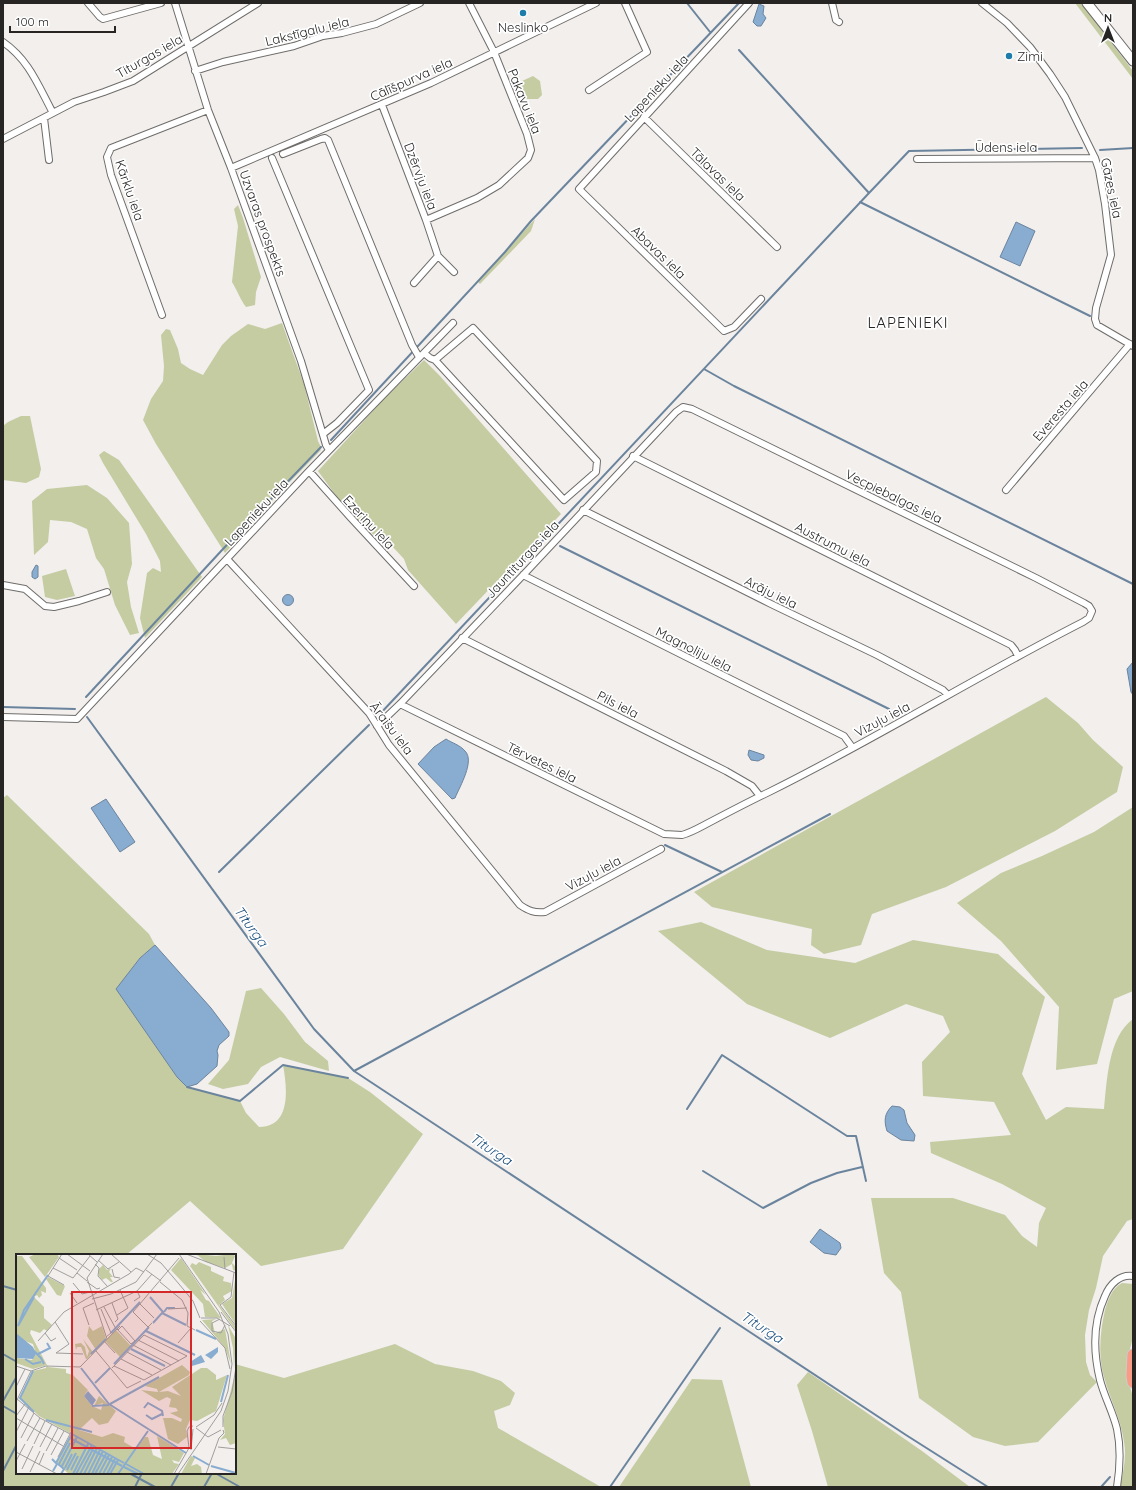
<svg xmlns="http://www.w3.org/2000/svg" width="1136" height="1490" font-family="Quicksand,sans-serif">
<rect width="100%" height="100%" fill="#f2efed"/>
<path fill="#c5cca2" d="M1075,3H1081L1133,71V79Z
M533,76L540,81L542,95L538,99H526L520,88L522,81Z
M238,205L243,218L261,277L256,292L255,305L246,307C240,299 237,290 232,282L238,226L234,209Z
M535,219L531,231L480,284L478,282Z
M282,323L304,384L318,441L321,447L320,449L321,450L280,492L225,553L156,444L143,420L151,399L163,381L164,366L161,335L166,329L170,330L178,349L181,363L190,369L203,375L222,345L231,336L248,324L265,329Z
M424,360L440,376L561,514L456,624L408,570L404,559L392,546L383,544L342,504L318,471L382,401Z
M21,416H30L41,469L39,477L26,483L3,480V426L8,422Z
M104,451L119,460L202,577L145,638L140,618L147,573L153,568L161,572L160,561L146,534L103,463L99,455Z
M87,485L107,498L129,523L132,564L127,582L131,607L139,633L130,635L115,605L104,569L96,558L87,529L71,522L50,520L48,542L34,555L32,501L47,489Z
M66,569L75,596L57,600L45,597L42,576Z
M1046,697L1078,723L1093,740L1123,767L1117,792L1055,831L946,887L872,914L861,945L824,954L811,945L812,929L712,907L694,892Z
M7,795L149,934L155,945L140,958L117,989L177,1077L187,1087L240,1101L246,1113L259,1127C292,1127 287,1087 283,1065L348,1078L370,1092L423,1134L343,1249L261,1266L190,1201L126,1255H17V1473H235V1364L284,1378L395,1344L435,1364L473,1371L501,1381L515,1393L510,1405L494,1411L498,1428L601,1487H3V798Z
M1133,807V991L1114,999L1097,1064L1056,1070L1059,1007L1001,941L957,903L1001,873L1042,856L1094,832Z
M701,922L767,950L855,963L913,940L998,954L1045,997L1022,1074L1046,1120L1066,1107L1104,1109C1107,1081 1108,1037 1133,1019V1219L1127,1221L1103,1256L1096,1288L1089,1310L1085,1335L1086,1362L1090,1375L1097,1382L1038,1442L1005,1446L973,1437L919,1398L901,1292L884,1273L871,1198H953L1005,1215L1022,1236L1037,1247L1039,1223L1046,1208L1002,1184L931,1153L930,1142L1011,1135L994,1102L923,1096L922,1062L950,1032L943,1016L906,1004L830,1038L747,1004L658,931Z
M261,988L284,1014L305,1042L328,1061L329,1071L280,1057L261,1067L248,1084L223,1089L208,1084L229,1060L246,991Z
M1122,1283L1133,1284V1337L1130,1349L1128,1369L1130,1387L1133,1397V1487H1120C1123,1472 1127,1457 1124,1442C1121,1419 1110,1399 1104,1377C1098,1356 1100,1331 1105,1310C1108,1300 1112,1288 1122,1283Z
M808,1372L922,1451L970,1487H828L812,1431L797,1385Z
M692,1379L722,1380L751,1487H619Z"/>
<path fill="#89acd1" stroke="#6b849d" d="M759,4L764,6L763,14L766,18L761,26H757L753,22Z
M1016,222L1035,231L1020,266L1000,257Z
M36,565L38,566V577L35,579L32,577V572Z
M282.5 600a5.5 5.5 0 1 1 11 0a5.5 5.5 0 1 1-11 0Z
M1133,662V695L1131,692L1127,669Z
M446,739C452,743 460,745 465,751C475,761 460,786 455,798L452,799L418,764L434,747Z
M749,750L764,755V758L758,761L751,760L748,755Z
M106,799L135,842L120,852L91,808Z
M155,945L211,1008L229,1032V1036L219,1045L217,1051L218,1055L217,1066L197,1084L187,1087L177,1077L116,989L140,958Z
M892,1106L900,1107L904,1110L907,1123L915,1135L914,1141L901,1140L887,1131C884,1121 884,1114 892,1106Z
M820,1229L840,1243L841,1248L836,1255L824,1253L810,1242Z"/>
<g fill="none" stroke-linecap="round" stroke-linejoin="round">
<path stroke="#6b849d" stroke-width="2" d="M687,3L710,32
M1100,150L1133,148
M869,193L909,151L1082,148
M860,202L1090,316
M704,369L734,386L1133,584
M331,440L505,252L531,221L739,3
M560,546L889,709
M86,697L223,549L321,447
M3,707L75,709
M379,715L869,193L739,50
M87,717L314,1029L354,1071L906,1435L988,1487
M665,845L722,872
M219,872L369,725
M354,1071L830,814
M187,1087L240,1101L283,1065L348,1078
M687,1109L722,1055L847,1136H856L866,1181
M703,1171L763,1208L811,1183L837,1173L862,1167
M3,1286L17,1290
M3,1354L17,1362
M3,1401L17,1376
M3,1406L17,1414
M3,1471L17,1444
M129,1473L155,1487
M215,1473L240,1487
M135,1487L142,1473
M171,1487L179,1473
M204,1487L212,1473
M610,1487L720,1328
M1101,1487L1110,1477"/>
<defs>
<path id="minor" d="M88,3L100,17L103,19L161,3
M175,3L208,110L231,168L301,361L326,445L329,450
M749,3L579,189L724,331L734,327L761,299
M832,3L836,20L839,22
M982,3L1007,23L1030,47L1050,74L1065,97L1095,158L1099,170L1105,204L1111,255L1096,308L1095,319L1097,325L1133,346
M3,42C29,60 38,85 53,113
M195,71L223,62L294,46L323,36L342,33L376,24L420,3
M589,90L647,52L625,3
M382,105L426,220L438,256L414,283
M644,117L777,247
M44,118L49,160
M3,139L74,102L104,92L133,81L258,3
M283,154L321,139L325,138L328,140L412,345L419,357
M272,158L369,390L337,423L323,434
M917,159L1095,158
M231,168L431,83L596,3
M426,220L477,198L499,185L528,158L531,150L527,134L494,52L469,3
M438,256L454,272
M162,315L111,175L107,157L111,148L208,110
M424,353L430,358L435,360L564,500L596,472L597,461L473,328L435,360
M633,456L1011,645L1015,650L1018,656
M309,471L351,518L414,586
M1006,490L1130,344
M583,510L771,604L877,655L943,690L947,694
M227,559L369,713L389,745L520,905C529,911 534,913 545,912L661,849
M523,575L844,736L852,747
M3,585L25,589L45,606L54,607L79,601L107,592
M462,638L726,771L752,786L760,796
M3,717L77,719L309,471L453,323
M377,726L400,704L527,571L676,412L683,407L692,409L1036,578L1084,603L1089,606L1092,611L1089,618L1083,622C977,676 876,739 769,792C750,801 731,811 712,821C702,826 693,832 682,835L664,834L400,704
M1117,1487C1120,1468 1121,1448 1117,1429C1113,1412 1104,1396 1100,1380C1093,1351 1093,1322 1105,1296C1110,1284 1120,1274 1133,1276"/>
<path id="secondary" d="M1087,3L1133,61"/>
<path id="motorway" d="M1133,1355L1132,1376L1133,1382"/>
</defs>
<use href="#minor" stroke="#6f6d6b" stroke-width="8"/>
<use href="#secondary" stroke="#6f6d6b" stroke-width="11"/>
<use href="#motorway" stroke="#cbcbca" stroke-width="13"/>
<use href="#minor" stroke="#fff" stroke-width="6"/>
<use href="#secondary" stroke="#fff" stroke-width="9"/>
<use href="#motorway" stroke="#f99c86" stroke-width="11"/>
</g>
<g fill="#1d7ca9" stroke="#fff" stroke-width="1.5">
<circle cx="523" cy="13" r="4"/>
<circle cx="1009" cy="56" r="4"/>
</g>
<g text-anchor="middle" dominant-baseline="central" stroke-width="3.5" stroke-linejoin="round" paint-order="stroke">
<g font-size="13" fill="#262524" stroke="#fff">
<text x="523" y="27">Neslinko</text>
<text x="1017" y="56" text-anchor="start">Zimi</text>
</g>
<g font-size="13" fill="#262524" stroke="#fff">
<text transform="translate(307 31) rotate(-14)">Lakstīgalu iela</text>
<text transform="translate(149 56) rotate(-30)">Titurgas iela</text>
<text transform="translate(411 79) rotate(-24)">Cālīšpurva iela</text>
<text transform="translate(656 88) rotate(-47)">Lapenieku iela</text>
<text transform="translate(525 101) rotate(68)">Pakavu iela</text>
<text x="1006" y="147">Ūdens iela</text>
<text transform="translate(718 174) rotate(44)">Tālavas iela</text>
<text transform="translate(421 176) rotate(69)">Dzērvju iela</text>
<text transform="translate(1112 188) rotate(78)">Gāzes iela</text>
<text transform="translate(130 190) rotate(71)">Kārklu iela</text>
<text transform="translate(263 223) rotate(70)">Uzvaras prospekts</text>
<text transform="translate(659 252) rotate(44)">Abavas iela</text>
<text transform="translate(1060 410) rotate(-49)">Everesta iela</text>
<text transform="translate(894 496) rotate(26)">Vecpiebalgas iela</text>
<text transform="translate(256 512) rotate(-47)">Lapenieku iela</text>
<text transform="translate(369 522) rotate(47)">Ezeriņu iela</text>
<text transform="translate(833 544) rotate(27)">Austrumu iela</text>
<text transform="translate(522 559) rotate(-47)">Jauntiturgas iela</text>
<text transform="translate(771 592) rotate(26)">Arāju iela</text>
<text transform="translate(694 649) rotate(27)">Magnoliju iela</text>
<text transform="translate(618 704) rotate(27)">Pils iela</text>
<text transform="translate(882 719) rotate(-28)">Vizuļu iela</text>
<text transform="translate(392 728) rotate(53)">Āraišu iela</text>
<text transform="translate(542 762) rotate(26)">Tērvetes iela</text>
<text transform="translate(593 873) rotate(-28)">Vizuļu iela</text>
</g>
<g font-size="14" font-style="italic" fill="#1d507f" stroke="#fff">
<text transform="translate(251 926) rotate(54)">Titurga</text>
<text transform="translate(491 1149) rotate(33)">Titurga</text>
<text transform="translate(762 1327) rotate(33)">Titurga</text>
</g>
<g font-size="15" letter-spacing="1" fill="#262524" stroke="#fff">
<text x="908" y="322">LAPENIEKI</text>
</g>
</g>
<g transform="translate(16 1254)">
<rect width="220" height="220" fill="#f2efed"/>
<path d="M20,0H41L43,3L29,23L13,3ZM180,0L200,2L216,0L219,2L216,9L220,13V17L217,16L216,10L209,14L190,8ZM0,2H6L30,34V39L25,37L26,41L23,44L21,41L18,43L28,53V64L36,71L31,77L28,75L24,79L15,76L14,79L32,113L50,115V119L57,121L72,136L68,142L76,152L85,156L87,149L78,152L83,142L100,157L92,169L83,171L76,164L63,176L86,183L97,179L109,183L108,188L120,195L129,183H132L137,201L146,205L141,182L168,199L163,208L156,206L158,209L163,210L156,220H53L40,209L55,180L23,162L4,144L17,117L30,114L31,111L17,115L0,109V104L16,106L20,100L17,90L6,86L0,79ZM165,4L190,41L184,36L190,46L193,47L205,64L189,63L187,50L155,16ZM183,8L195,13V17L208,23L207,27L215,29L216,37L207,42L209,46L203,51L220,73V77L174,12L176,9L180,11ZM87,11L91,16L95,14L93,18L97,23H94L97,28H95L90,24L86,26L83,22V15ZM220,20V71L206,50L216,44ZM32,23L49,32L45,42L41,41L30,25ZM200,65L196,67L199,79L209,75L215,110L209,94L186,66ZM212,71L220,85L218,115L217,94ZM73,72L77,77L86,72L88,78L90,85L80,96L71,82ZM100,76L115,92L104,103L89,87ZM67,85L77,98L71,105H70L65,93H61L60,96L59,90L65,89L69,93L71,103L73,97ZM166,111L174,118L173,121L143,138L152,137L165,142L156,133L185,114H191L200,121V126L211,121L200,157L181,167L174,166L170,175L171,183L162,190L152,185L147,164H156L165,168L166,165L154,159L162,157L160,154L153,153L155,145L151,143L143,147L125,136L142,138L141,135L129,132ZM220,117V189L214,191L210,184L204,186L209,180L207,166ZM175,202L179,204L175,212L181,210L185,213L186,220H165Z" fill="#c5cca2"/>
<path d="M0,79L17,93L20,100L17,105L0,104ZM202,93V98L195,105L189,101ZM185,101L189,108L176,112L174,108ZM72,137L80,146L76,152L68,142Z" fill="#89acd1"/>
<path fill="none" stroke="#89acd1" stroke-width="2" d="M134,43L147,58L137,69M148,58L151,54H159M146,59L170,71M2,72L8,56L32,21M2,72L18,43M180,76L200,85M130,77L179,101M95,79L124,48M115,95L149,112M17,96L25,104L28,110M22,100L34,94L31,89M75,100L90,85M9,105L17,110L25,108M98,110L133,73M65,114L93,150L170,199M17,117L4,144L18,158M79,129L94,114M205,148L212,121M94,150L143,123M76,152L93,151M128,154L132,149L146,157L147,162M130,161L136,165L146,160M30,166L76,178M56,180L108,209M54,184L106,212M177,202L193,211M36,205L41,210L37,217M40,209L56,180L54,179M42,210L48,215L45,220M43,210L54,189M110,210L128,220M46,212L61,183M195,212L220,219M108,213L122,220M49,214L56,200M51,216L60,199M55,216L62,202M57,220L72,190M60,220L76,191M64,220L76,197M68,220L81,194M72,220L84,196M76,220L87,197M79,220L90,200M83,220L93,201M87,220L96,203M91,220L99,205M94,220L102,206M102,220L132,177"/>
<path fill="none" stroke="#a09e9d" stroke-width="1" d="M0,0H16M46,0L32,22L48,31M51,0L74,17M72,0L81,8M87,0L71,24L91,85M95,0L115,18M131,0L145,9L163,30L177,47L184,64M170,0L220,19M208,3L209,15M43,4L61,16M82,6L92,15L103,8M79,10L83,14L82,22L92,33M37,14L57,24L74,2M96,15L98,23L104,24M130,16L145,27M218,18L215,43L204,51L220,72M61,19L71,27M71,28L81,35L84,34M144,28L166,46L172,59L171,72L179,76M57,29L66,40L74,38M54,39L61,49M76,45L95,40L120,28L141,0M118,47L124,43L121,37M96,49L102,65L99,68M124,50L138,64M88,53L100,75M85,55L95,79L90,83M152,55L171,54M80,56L121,37L136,20M205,58L220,78M101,61L112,54L104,36M185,64H201L214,72M204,65L196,69V77L205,79L209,71M184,67L209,94L214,115M39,68L53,90L40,99L67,100M136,69L132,73L117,58L163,4M73,71L67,54L78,49M101,75L115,90L119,87L106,72L102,76M29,79L35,87L40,84M122,86L163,107M22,87L48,58L113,20L120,14L128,18M88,87L99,99M162,89L175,74M117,91L155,111M80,97L111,134L125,127M111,98L145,116M105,105L136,121M0,112L15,117L0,148M96,114L128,81L171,102L128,126L98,112M15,117L30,112L64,113L104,72M0,133L9,115M1,145L24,164L54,180L42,203M0,162L9,150M0,164L47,192M180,173L198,161L206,149M207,173V162L216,138L220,113M180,174L192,183L205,176M0,178L13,153M5,184L18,159M11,187L24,164M18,190L29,167M24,193L36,170M202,193L220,195M175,196L177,175M30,197L42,174M0,198L41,220M35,201L48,177M0,207L9,190M23,211L28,199M6,215L17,192M14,218L24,197M158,220L173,194L171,177L173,173L177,172M162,220L205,157L212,137L216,110L212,80L203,58L163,0M190,220L203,184L208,179L207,176"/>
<path fill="#d62828" fill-opacity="0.15" stroke="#d62828" stroke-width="2" d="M56,38H175V194H56Z"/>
<rect width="220" height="220" fill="none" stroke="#262524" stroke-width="2"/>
</g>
<rect width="1136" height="1490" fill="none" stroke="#262524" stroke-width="8"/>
<g transform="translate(1108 28)" stroke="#ffffff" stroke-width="3" paint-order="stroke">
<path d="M0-3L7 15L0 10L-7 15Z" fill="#262524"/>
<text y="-6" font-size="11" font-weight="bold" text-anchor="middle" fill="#262524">N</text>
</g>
<path d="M10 26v6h105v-6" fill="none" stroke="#262524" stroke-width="2"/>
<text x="16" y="26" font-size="12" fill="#262524" stroke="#ffffff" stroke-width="3" paint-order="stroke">100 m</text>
</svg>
